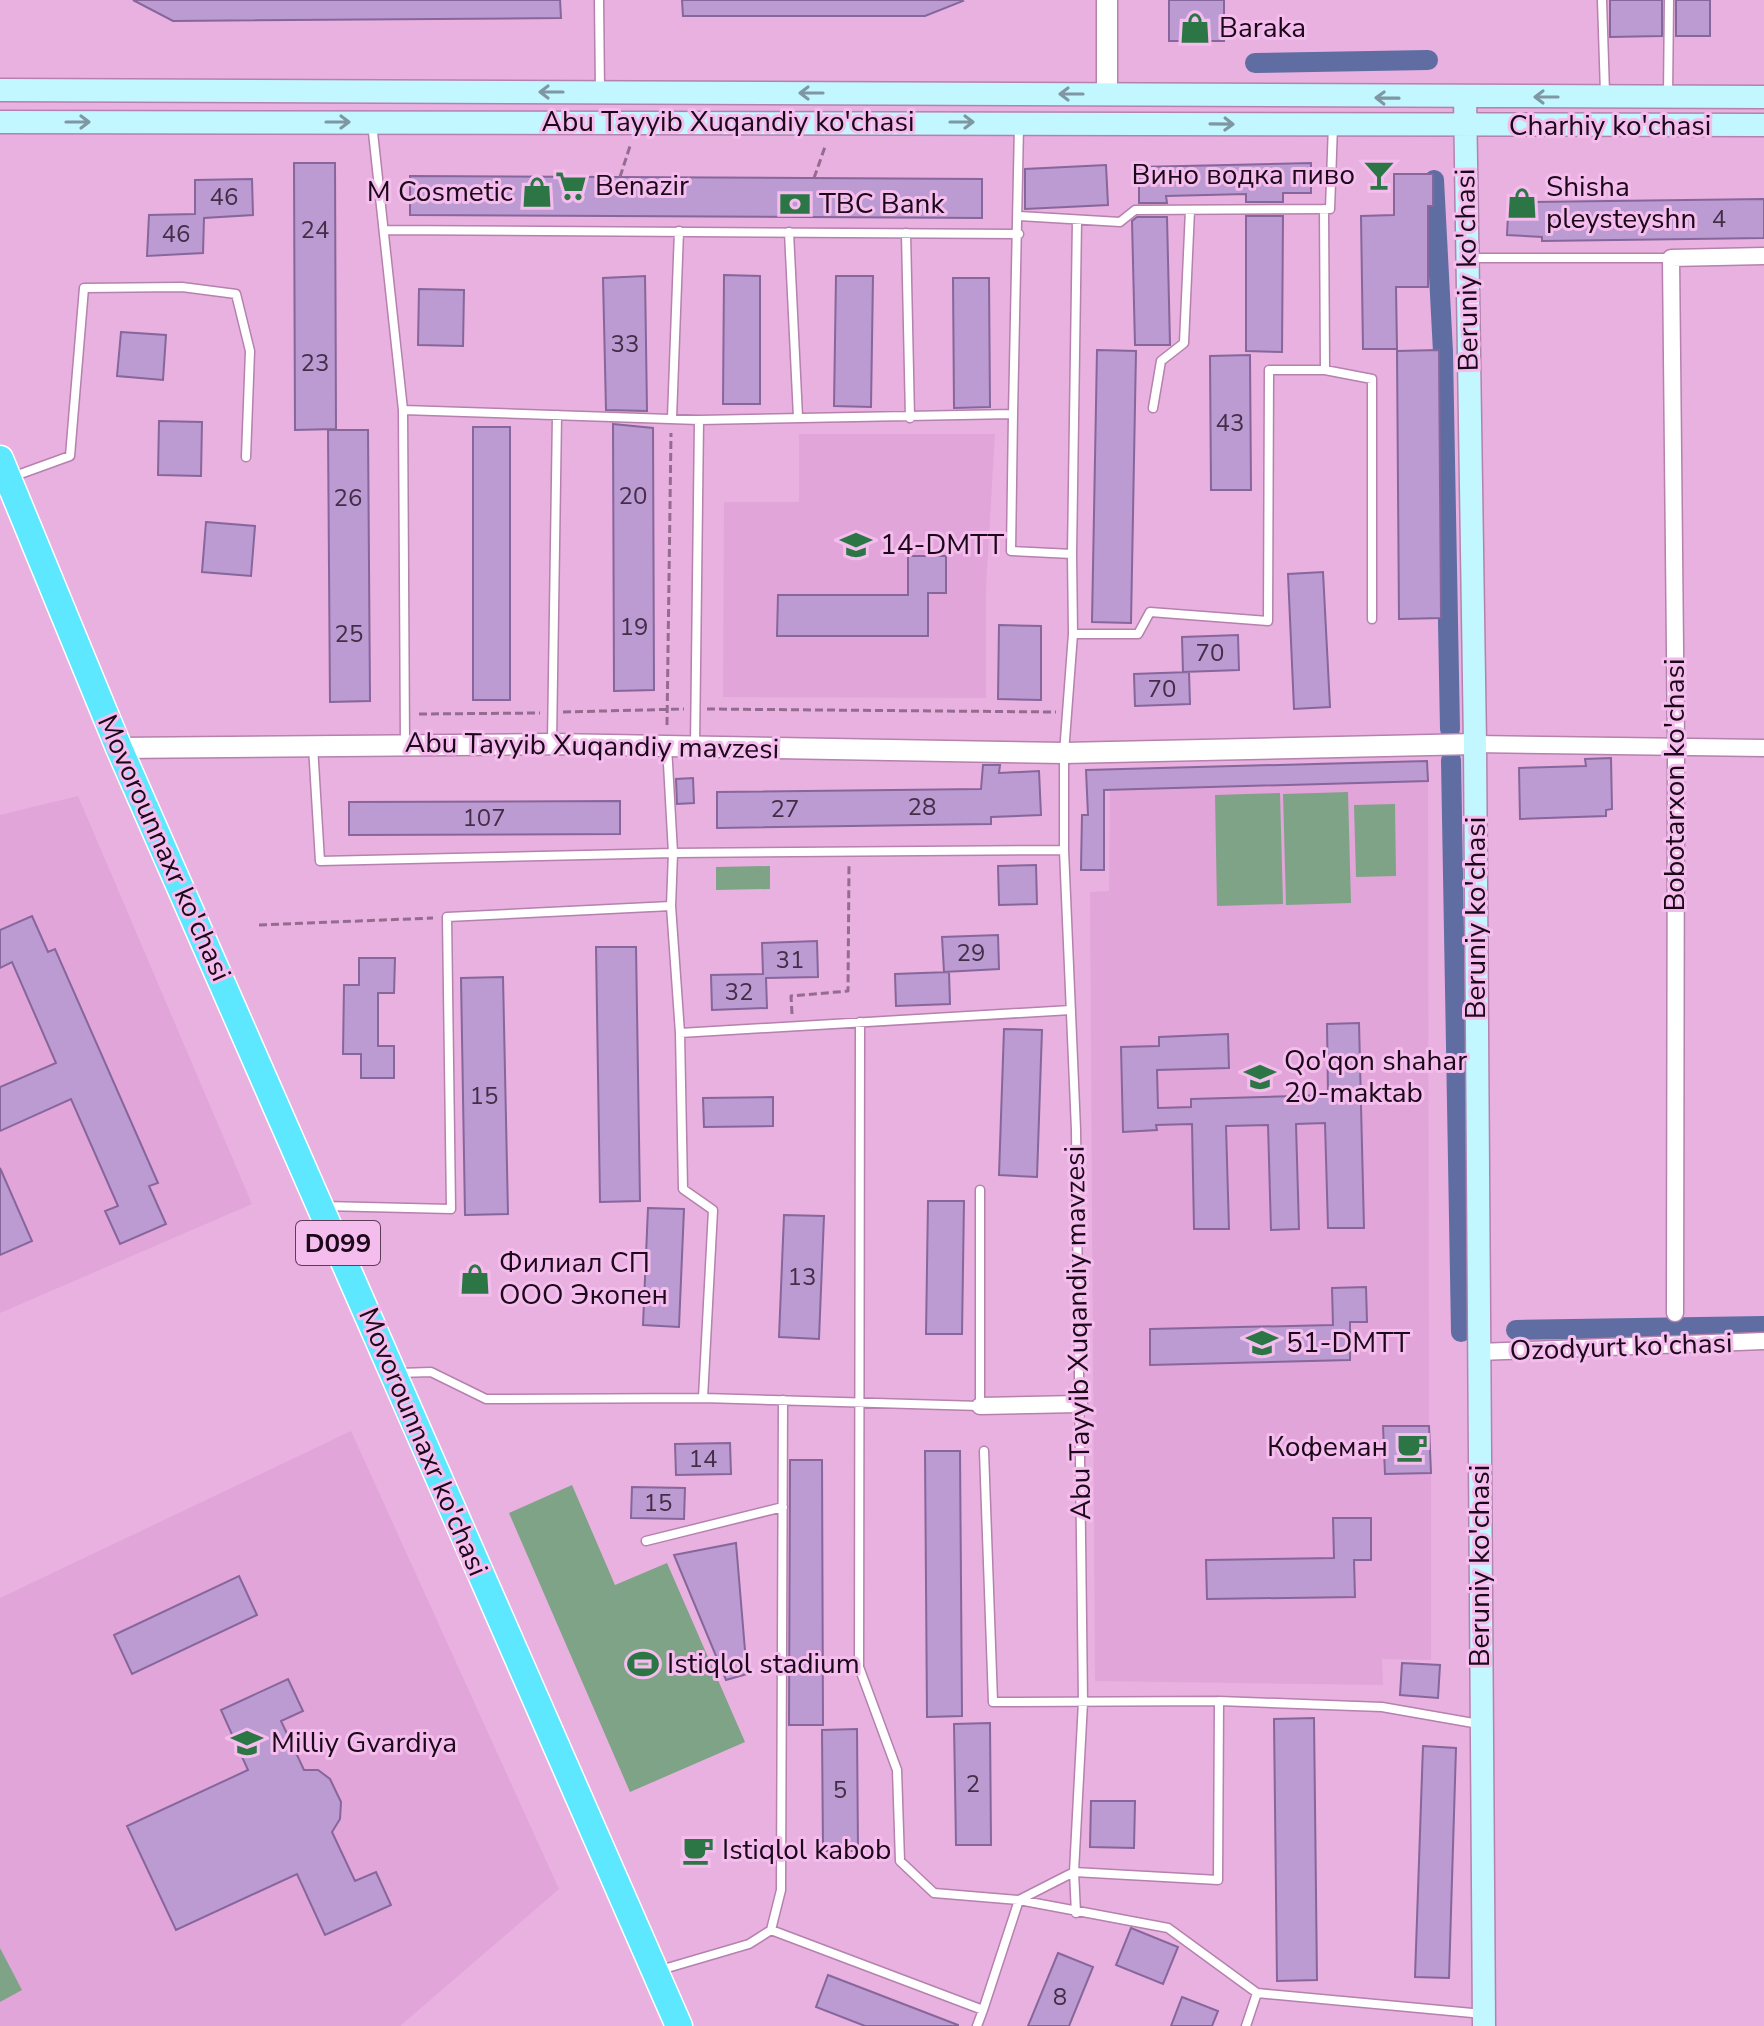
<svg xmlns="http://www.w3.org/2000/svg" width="1764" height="2026" font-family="'Nunito Sans',sans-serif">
<rect width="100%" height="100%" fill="#e8b1df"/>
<path fill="#e2a5d9" d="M799,434H995L986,587V698L723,697L724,502H799Z
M1428,781L1429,1426H1383L1385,1474L1431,1473V1660L1382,1659L1383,1685L1095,1681L1090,892L1109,891L1110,790Z
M78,796L252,1204L0,1313V815Z
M351,1431L559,1889L400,2026H0V1598Z"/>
<path fill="#7fa387" d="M1348,792L1351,903L1286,905L1283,794Z
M1280,793L1283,904L1217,906L1215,795Z
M1395,804L1396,876L1356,877L1354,805Z
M770,866V889L716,890V867Z
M572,1485L615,1585L667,1563L745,1742L630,1792L509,1513Z
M0,1948L22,1990L0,2002Z"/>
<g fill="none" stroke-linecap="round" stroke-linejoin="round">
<path stroke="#5f6da2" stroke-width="20" d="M1255,63L1428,60
M1434,180L1443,352L1450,729
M1451,760L1461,1332
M1516,1330L1764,1326"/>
</g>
<path fill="#bc9bd2" stroke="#86669b" stroke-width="2" d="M133,0H560L561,18L173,21Z
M682,0H962L963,1L925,16H683Z
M1169,0H1224V41H1169Z
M1610,0H1662V36L1610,37Z
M1676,0H1710V36H1676Z
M294,163H335L336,429L295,430Z
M1311,163V193H1283V202H1246V194L1166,196L1167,203H1139V167Z
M1106,165L1108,205L1025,209V169Z
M1394,174H1433V206H1428V287H1396L1397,349H1363L1361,216L1394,215Z
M410,176L982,179V218L410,215Z
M252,179L253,215L204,218L203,253L147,256L149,215L195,214V180Z
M1509,195L1533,197L1532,202L1764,199V238L1542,241V237L1507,235Z
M1246,216H1283L1282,352L1246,351Z
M1137,217H1167L1170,345H1135L1132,221Z
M724,275L760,276V404H723Z
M645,276L647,411L606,410L603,278Z
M836,276H873L871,407L834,406Z
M953,278H989L990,407L954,408Z
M419,289L464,290L463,346L418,345Z
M121,332L166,335L163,380L117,376Z
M1097,350L1136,351L1131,623L1092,622Z
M1439,350L1441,618L1399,619L1397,351Z
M1250,355L1251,490H1211L1210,356Z
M159,421L202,422L201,476L158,475Z
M613,424L653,428L654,690L614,691Z
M473,427H510V700H473Z
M328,430H368L370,701L330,702Z
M206,522L255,526L251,576L202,572Z
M908,556H946V593H928V636H777L778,595H908Z
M1323,572L1330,707L1294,709L1288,574Z
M999,625L1041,626V700L998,699Z
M1238,635L1239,670L1183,672L1182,637Z
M1189,672L1190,704L1135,706L1134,674Z
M1611,758L1612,809L1606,810V816L1520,819L1519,768L1586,766L1585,759Z
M1427,761L1428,781L1104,790V870H1081L1082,815H1088L1086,770Z
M983,765H1000L999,773L1039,771L1041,815L991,817V824L717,828V792L981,789Z
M693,778L694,803L677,804L676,779Z
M620,801V834L349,835V802Z
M1036,865L1037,904L999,905L998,866Z
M32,916L48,952L55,949L158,1183L149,1186L166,1224L120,1244L105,1211L118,1206L71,1099L0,1131V1087L56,1063L12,962L0,968V930Z
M998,935L999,969L944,972L942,937Z
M817,941L818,977L766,978L767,1008L712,1010L711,975L763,974L762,943Z
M596,947H636L640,1201L600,1202Z
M359,958H395L394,993H378V1046H394V1078H361V1054H343L344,985H359Z
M949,972L950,1004L896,1006L895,974Z
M503,977L508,1214L465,1215L461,978Z
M1359,1023L1364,1228H1328L1325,1123L1296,1124L1299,1229L1271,1230L1268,1125L1226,1126L1229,1229H1194L1192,1124L1156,1125L1157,1130L1123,1132L1121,1047L1159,1046V1037L1228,1034L1229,1068L1157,1070L1158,1108L1191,1107V1099L1328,1095L1327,1024Z
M1004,1029L1042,1030L1037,1177L999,1175Z
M773,1097V1126L704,1127L703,1098Z
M0,1168L32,1241L0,1255Z
M928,1201H964L962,1334H926Z
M648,1208L684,1209L679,1327L643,1325Z
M784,1215L824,1216L819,1339L779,1337Z
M1366,1287L1367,1322H1350V1360L1150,1365V1329L1333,1325L1332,1288Z
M1383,1426H1429L1431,1473L1385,1474Z
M730,1443L731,1474L676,1475L675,1444Z
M925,1451H960L962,1716L927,1717Z
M790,1460H822L823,1725H789Z
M632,1487L685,1488L684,1519L631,1518Z
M1333,1518H1371V1560H1354L1355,1597L1207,1599L1206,1560L1334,1558Z
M736,1543L747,1674L726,1680L674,1555Z
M239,1576L257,1615L132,1674L114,1635Z
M1402,1663L1440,1665L1438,1698L1400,1695Z
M288,1679L303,1711L281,1721L304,1770H318L330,1779L341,1802L340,1819L332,1832L355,1881L376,1872L391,1905L325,1935L297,1874L176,1930L127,1826L248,1770L221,1710Z
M1314,1718L1317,1980L1277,1981L1274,1719Z
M990,1723L991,1845H956L954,1724Z
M857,1729L858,1851H823L822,1730Z
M1423,1746L1456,1748L1449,1978L1415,1977Z
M1091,1801H1135L1134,1848L1090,1847Z
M1131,1928L1178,1947L1163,1984L1116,1965Z
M1058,1953L1093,1967L1069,2026H1028Z
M828,1975L958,2025V2026H865L816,2007Z
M1182,1997L1218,2011L1212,2026H1171Z"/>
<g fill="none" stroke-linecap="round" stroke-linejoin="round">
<defs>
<path id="service" d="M599,0L600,91
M1602,0L1605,93
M1668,96L1669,0
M372,123L403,410L405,744
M1324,209L1325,370L1372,379V619
M1019,216L1120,222L1135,210L1330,209L1333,125
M386,230L1019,234
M789,232L798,417
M906,233L910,418
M1468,258H1671
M1153,408L1161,361L1184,343L1190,210
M403,410L699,420L1013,414L1019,125
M1013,414L1011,551L1072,554L1073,634
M672,418L679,231
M12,477L70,456L84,288L182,287L236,294L250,351L246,457
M1072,554L1077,220
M552,742L557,415
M313,746L320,861L673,853L1064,850
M695,746L699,420
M860,1022L859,1667L897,1770L900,1861L934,1893L1019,1900L1074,1872L1218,1880L1219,1701
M680,1033L1071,1010
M323,1206L451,1209L447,917L671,906
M399,1373L431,1372L486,1399L703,1398L713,1210L683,1189L680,1033L671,906L673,853L667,746
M703,1398L980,1406V1190
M984,1451L993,1702L1219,1701L1382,1707L1479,1724
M646,1541L783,1507
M1076,1913L1074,1872L1083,1702L1076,1130L1064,850V753L1073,634H1138L1150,612L1268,621L1269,370H1325
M771,1930L983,2010L1019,1900L1168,1928L1257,1993
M657,1971L749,1944L771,1930L781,1890L783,1400
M977,2026L983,2010
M1246,2026L1257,1993L1483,2014"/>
<path id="minor" d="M1475,744L1764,748
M1675,1313L1676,747L1671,258L1764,256
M1478,1352L1764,1341
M980,1406L1079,1404"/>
<path id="tertiary" d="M1107,0V95
M119,748L552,744L1064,753L1475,744"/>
<path id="secondary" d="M0,90L1764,97
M1465,97L1475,744L1484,2026
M0,122L1764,125"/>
<path id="trunk" d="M0,459L119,748L679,2026"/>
</defs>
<use href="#service" stroke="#b581ae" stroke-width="11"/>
<use href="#minor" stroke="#b581ae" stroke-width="19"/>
<use href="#tertiary" stroke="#b581ae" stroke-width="23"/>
<use href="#secondary" stroke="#b581ae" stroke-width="25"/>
<use href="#trunk" stroke="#fff" stroke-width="29"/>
<path stroke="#956c8f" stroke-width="3" stroke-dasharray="8 4" stroke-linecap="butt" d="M620,177L631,143
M814,178L826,144
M707,709L1056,712
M563,712L684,709
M419,714L540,713
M667,725L671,433
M259,925L433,918
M792,1014L791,996L848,991L849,863"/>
<use href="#service" stroke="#fff" stroke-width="8"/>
<use href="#minor" stroke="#fff" stroke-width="16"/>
<use href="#tertiary" stroke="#fff" stroke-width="20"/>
<use href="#secondary" stroke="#c2f7ff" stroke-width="22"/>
<use href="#trunk" stroke="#5ee8ff" stroke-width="26"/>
</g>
<defs><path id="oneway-shaft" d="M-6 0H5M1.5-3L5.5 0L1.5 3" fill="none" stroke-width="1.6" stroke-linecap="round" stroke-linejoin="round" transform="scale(2)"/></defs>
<g stroke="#7f97a3">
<use href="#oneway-shaft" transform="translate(551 92) rotate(-180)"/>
<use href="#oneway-shaft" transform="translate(811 93) rotate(-180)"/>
<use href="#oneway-shaft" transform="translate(1071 94) rotate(-180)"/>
<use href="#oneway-shaft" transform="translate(1546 97) rotate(-180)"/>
<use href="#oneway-shaft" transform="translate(1387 98) rotate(-179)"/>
<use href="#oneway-shaft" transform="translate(78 122)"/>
<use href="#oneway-shaft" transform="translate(338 122)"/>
<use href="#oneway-shaft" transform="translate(962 122)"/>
<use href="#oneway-shaft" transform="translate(1222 124) rotate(1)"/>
</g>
<defs>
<symbol id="shop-bare" viewBox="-9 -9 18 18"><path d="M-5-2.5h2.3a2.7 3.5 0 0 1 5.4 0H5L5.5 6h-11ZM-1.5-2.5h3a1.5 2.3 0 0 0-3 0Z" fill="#2b7644" stroke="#f5bded" stroke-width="2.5" paint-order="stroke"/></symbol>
<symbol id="bar-bare" viewBox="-9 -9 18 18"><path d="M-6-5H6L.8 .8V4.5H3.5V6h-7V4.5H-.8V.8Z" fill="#2b7644" stroke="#f5bded" stroke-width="2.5" paint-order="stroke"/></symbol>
<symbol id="supermarket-bare" viewBox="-9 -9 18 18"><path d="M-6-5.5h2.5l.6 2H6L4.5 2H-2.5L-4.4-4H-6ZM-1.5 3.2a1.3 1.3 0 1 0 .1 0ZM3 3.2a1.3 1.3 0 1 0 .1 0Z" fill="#2b7644" stroke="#f5bded" stroke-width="2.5" paint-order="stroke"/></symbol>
<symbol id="bank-bare" viewBox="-9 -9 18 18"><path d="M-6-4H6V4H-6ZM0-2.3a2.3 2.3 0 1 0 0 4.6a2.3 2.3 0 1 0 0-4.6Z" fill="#2b7644" stroke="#f5bded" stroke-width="2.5" paint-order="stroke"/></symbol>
<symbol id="school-bare" viewBox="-9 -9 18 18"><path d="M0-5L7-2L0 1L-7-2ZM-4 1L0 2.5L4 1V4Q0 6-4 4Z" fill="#2b7644" stroke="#f5bded" stroke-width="2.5" paint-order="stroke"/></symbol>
<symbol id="cafe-bare" viewBox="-9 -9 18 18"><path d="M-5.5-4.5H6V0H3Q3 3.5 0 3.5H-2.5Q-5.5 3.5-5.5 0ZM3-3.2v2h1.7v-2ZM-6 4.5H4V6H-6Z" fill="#2b7644" stroke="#f5bded" stroke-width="2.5" paint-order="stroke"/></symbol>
<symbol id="stadium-bare" viewBox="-9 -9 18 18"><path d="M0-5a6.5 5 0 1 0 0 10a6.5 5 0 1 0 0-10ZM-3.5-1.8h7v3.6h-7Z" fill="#2b7644" stroke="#f5bded" stroke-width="2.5" paint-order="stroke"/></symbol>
<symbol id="university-bare" viewBox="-9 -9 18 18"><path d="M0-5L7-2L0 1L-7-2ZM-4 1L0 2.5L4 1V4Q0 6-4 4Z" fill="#2b7644" stroke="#f5bded" stroke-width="2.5" paint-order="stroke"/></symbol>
</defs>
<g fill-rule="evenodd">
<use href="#shop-bare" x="1173" y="6" width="44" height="44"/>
<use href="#bar-bare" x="1357" y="153" width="44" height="44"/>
<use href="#supermarket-bare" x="549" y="164" width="44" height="44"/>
<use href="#shop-bare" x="515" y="170" width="44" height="44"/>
<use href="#shop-bare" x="1500" y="181" width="44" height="44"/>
<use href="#bank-bare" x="773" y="182" width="44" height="44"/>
<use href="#school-bare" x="834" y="523" width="44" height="44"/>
<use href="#school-bare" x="1238" y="1055" width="44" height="44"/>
<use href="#shop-bare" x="453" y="1257" width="44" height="44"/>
<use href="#school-bare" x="1240" y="1321" width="44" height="44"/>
<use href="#cafe-bare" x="1390" y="1425" width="44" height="44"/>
<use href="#stadium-bare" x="621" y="1642" width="44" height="44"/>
<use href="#university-bare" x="225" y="1721" width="44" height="44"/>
<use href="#cafe-bare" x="676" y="1828" width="44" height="44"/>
</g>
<g text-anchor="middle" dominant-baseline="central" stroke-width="6" stroke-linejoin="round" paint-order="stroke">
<g font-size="24" fill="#432d47">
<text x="224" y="197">46</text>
<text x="1719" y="219">4</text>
<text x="315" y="230">24</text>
<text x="176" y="234">46</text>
<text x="625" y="344">33</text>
<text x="315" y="363">23</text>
<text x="1230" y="423">43</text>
<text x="633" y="496">20</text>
<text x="348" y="498">26</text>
<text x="634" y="627">19</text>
<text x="349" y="634">25</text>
<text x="1210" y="653">70</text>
<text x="1162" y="689">70</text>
<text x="922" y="807">28</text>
<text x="785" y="809">27</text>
<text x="484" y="818">107</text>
<text x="971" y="953">29</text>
<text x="790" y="960">31</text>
<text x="739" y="992">32</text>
<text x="484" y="1096">15</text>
<text x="802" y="1277">13</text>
<text x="703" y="1459">14</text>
<text x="658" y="1503">15</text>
<text x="973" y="1784">2</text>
<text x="840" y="1790">5</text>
<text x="1060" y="1997">8</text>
</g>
<rect fill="#f5bded" stroke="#5c3e59" stroke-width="2" x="296" y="1221" width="84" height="44" rx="6"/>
<g font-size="26" font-weight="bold" fill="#1b0819">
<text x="338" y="1243">D099</text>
</g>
<g font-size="28" fill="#1b0819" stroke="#f5bded" text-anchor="start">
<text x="1219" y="28">Baraka</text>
<text x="1355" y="175" text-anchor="end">Вино водка пиво</text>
<text x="595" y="186">Benazir</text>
<text x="1546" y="187">Shisha<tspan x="1546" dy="32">pleysteyshn</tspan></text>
<text x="513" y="192" text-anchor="end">M Cosmetic</text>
<text x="819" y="204">TBC Bank</text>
<text x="880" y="545">14-DMTT</text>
<text x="1284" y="1061">Qo'qon shahar<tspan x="1284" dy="32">20-maktab</tspan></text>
<text x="499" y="1263">Филиал СП<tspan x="499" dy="32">ООО Экопен</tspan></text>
<text x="1286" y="1343">51-DMTT</text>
<text x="1388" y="1447" text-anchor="end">Кофеман</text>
<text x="667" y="1664">Istiqlol stadium</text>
<text x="271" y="1743">Milliy Gvardiya</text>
<text x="722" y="1850">Istiqlol kabob</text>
</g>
<g font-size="28" fill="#1b0819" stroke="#f5bded">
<text x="728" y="122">Abu Tayyib Xuqandiy ko'chasi</text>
<text x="1610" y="126">Charhiy ko'chasi</text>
<text transform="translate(1467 270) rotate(-91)">Beruniy ko'chasi</text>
<text transform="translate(592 746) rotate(1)">Abu Tayyib Xuqandiy mavzesi</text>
<text transform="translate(1675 785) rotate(-90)">Bobotarxon ko'chasi</text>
<text transform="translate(164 848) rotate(66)">Movorounnaxr ko'chasi</text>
<text transform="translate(1476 918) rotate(-90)">Beruniy ko'chasi</text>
<text transform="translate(1078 1333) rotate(-91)">Abu Tayyib Xuqandiy mavzesi</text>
<text transform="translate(1621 1347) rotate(-2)">Ozodyurt ko'chasi</text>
<text transform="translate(423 1442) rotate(67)">Movorounnaxr ko'chasi</text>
<text transform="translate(1480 1566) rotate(-90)">Beruniy ko'chasi</text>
</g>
</g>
</svg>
